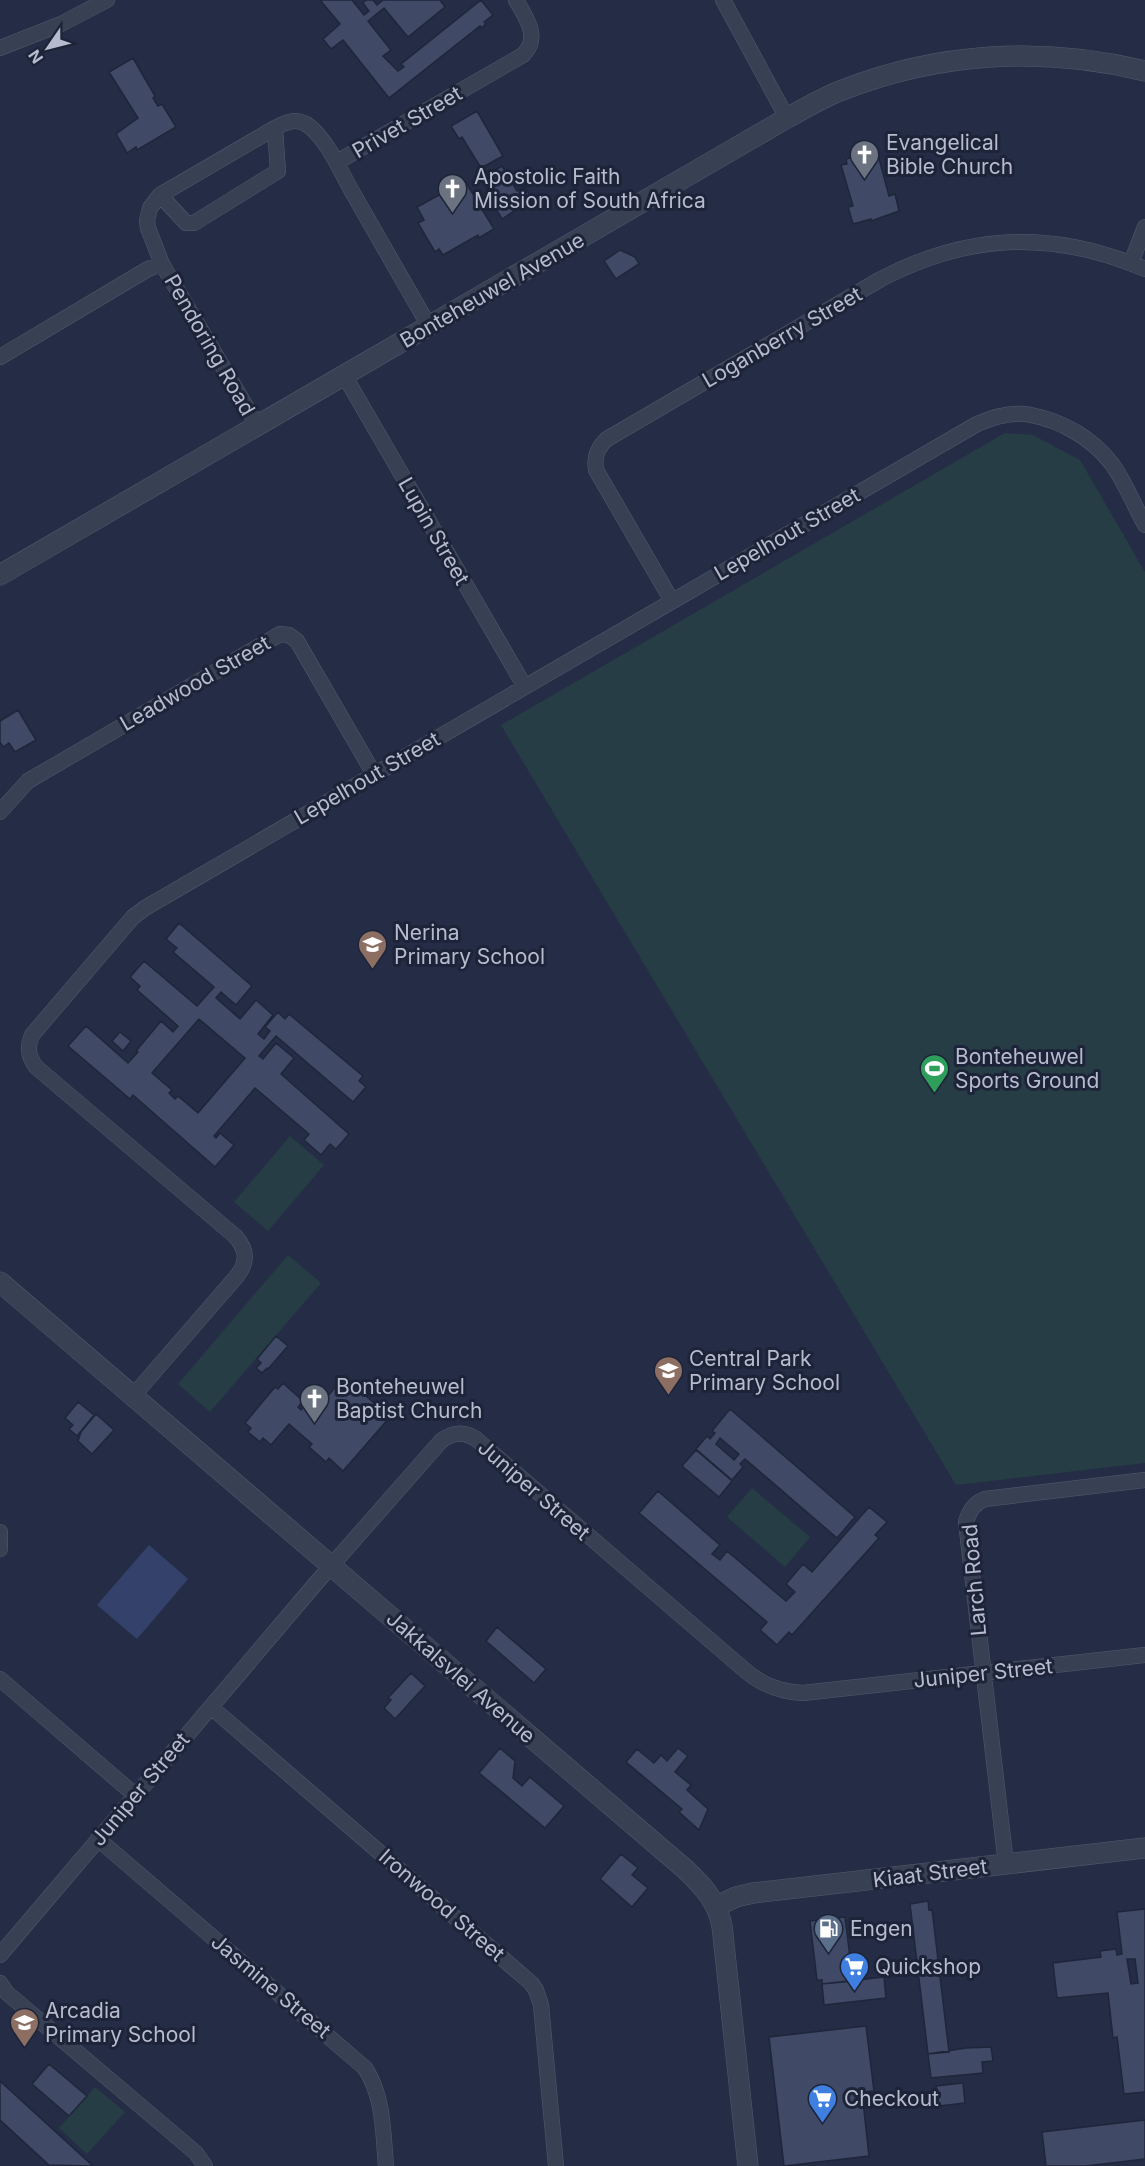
<svg xmlns="http://www.w3.org/2000/svg" width="1145" height="2166" font-family="Inter,sans-serif">
<rect width="100%" height="100%" fill="#242d45"/>
<path fill="#263d45" d="M1005,433L1033,435L1080,460L1145,572V1463L956,1485L501,725Z
M290,1136L324,1165L268,1231L234,1202Z
M288,1255L321,1283L210,1412L178,1384Z
M752,1488L810,1537L785,1567L727,1517Z
M95,2087L125,2112L87,2154L59,2128Z"/>
<path fill="#34426b" d="M149,1545L188,1579L137,1639L97,1605Z"/>
<path fill="#404965" stroke="#1f263b" stroke-width="1.5" fill-rule="evenodd" d="M320,0H352L364,15L369,11L363,3L366,0H373L377,5L383,0H440L445,7L408,37L384,8L368,21L391,50L383,56L398,71L404,67L401,64L481,0L493,15L484,22L486,24L481,28L480,26L389,98L343,40L331,49L323,39L340,24Z
M133,58L155,96L153,98L158,106L162,104L176,127L137,150L136,147L127,153L116,134L138,118L109,72Z
M477,111L503,156L481,168L462,137L459,139L451,126Z
M864,149L865,153L871,152L872,157L878,155L889,196L895,194L899,211L871,221V219L853,224L848,207L853,206L841,165L847,164L846,159L853,157L851,153Z
M502,166L517,191L525,187L533,201L524,206L523,205L502,219L495,207L497,205L481,178Z
M465,181L494,229L479,238L478,235L443,255L439,249L435,252L418,223L424,220L417,207Z
M620,250L635,257L639,264L616,279L604,261Z
M18,710L36,740L15,752L9,743L3,747L0,742V721Z
M179,923L252,986L236,1005L221,992L216,998L240,1019L256,1000L273,1015L258,1034L264,1039L270,1031L265,1027L278,1012L285,1019L289,1014L363,1076L359,1081L366,1087L353,1102L276,1036L259,1056L263,1059L276,1043L294,1058L281,1074L349,1134L336,1149L330,1144L321,1155L304,1140L309,1134L255,1088L214,1136L216,1138L220,1133L234,1145L215,1167L133,1095L130,1099L68,1046L86,1026L128,1063L138,1052L136,1051L161,1021L173,1032L178,1026L137,990L140,986L130,977L144,961L197,1006L214,987L173,952L177,948L166,939ZM199,1019L245,1058L198,1113L178,1096L175,1099L169,1093L172,1090L152,1073Z
M120,1032L131,1041L123,1051L112,1041Z
M276,1336L288,1346L268,1369L267,1368L262,1373L256,1368L261,1363L257,1359Z
M344,1377L390,1417L343,1471L329,1458L326,1462L309,1447L312,1444L289,1424L271,1445L263,1438L260,1442L248,1432L251,1428L245,1423L275,1387L278,1389L283,1383L303,1401L298,1407L301,1410L306,1404L315,1411Z
M78,1402L94,1415L77,1436L69,1429L73,1425L65,1418Z
M730,1409L855,1517L837,1538L745,1459L740,1464L743,1467L732,1480L696,1449L707,1436L710,1439L715,1433L712,1431ZM720,1438L739,1454L734,1460L716,1444Z
M96,1414L114,1430L92,1454L78,1441L81,1432Z
M696,1450L732,1481L719,1497L682,1466Z
M658,1491L720,1545L712,1554L720,1560L727,1551L786,1601L795,1592L786,1584L803,1564L812,1572L869,1507L887,1522L875,1535L879,1538L792,1635L789,1632L777,1645L760,1630L767,1622L639,1513Z
M497,1627L546,1669L534,1683L486,1641Z
M411,1673L425,1686L395,1719L384,1708L391,1700L388,1698Z
M500,1748L515,1761L513,1778L522,1786L530,1777L564,1806L545,1828L479,1773Z
M678,1748L688,1756L675,1772L691,1785L687,1790L708,1809L699,1830L679,1812L682,1809L626,1762L637,1749L654,1763L661,1755L667,1761Z
M621,1854L638,1868L632,1875L648,1888L632,1907L600,1879Z
M928,1901L929,1910L932,1909L949,2052L928,2054L910,1904Z
M1145,1909V2092L1124,2094L1117,2037L1113,2038L1108,1993L1057,1998L1053,1963L1101,1957L1100,1951L1116,1949L1117,1955L1122,1954L1117,1912ZM1127,1959H1135L1138,1983L1131,1984Z
M845,1917L853,1981L822,1984V1980H817L810,1921Z
M884,1977L886,1998L824,2005L822,1984Z
M866,2026L874,2091L862,2092L869,2156L784,2166L769,2037Z
M991,2047L993,2061L982,2062L983,2073L931,2078L928,2054L966,2048Z
M49,2064L87,2096L69,2116L32,2084Z
M0,2081L93,2166L49,2165L0,2120Z
M963,2083L965,2103L939,2106L936,2086Z
M1145,2120V2159L1086,2166H1046L1042,2132Z"/>
<g fill="none" stroke-linecap="round" stroke-linejoin="round">
<defs>
<path id="minor" d="M723,0L787,118
M0,48L61,24L107,0
M337,162L523,55C541,37 526,18 516,0
M160,195L186,223H194L278,171L275,128
M1131,263L1145,227
M0,357L148,269L162,264
M344,375L525,687
M257,425L162,264L148,228L147,221L150,208L160,195L275,128C286,122 297,117 309,126C329,142 341,173 354,195C379,238 404,282 429,326
M672,601L596,470C594,457 597,448 607,439L881,279C969,233 1053,230 1145,269
M0,812L28,781L280,634L289,635L297,641L374,774
M133,1396L237,1276C248,1262 247,1249 235,1236L36,1067C28,1056 27,1047 32,1035L133,917L145,908L977,424C993,417 1013,411 1031,415C1062,421 1092,438 1112,464C1125,482 1134,505 1145,525
M0,1532V1549
M0,1679L135,1795
M211,1707L531,1983L536,1990L541,2005L556,2166
M98,1839L365,2068C384,2097 383,2133 386,2166
M1006,1864L966,1522C969,1511 974,1503 985,1499L1145,1480
M0,1955L317,1582L441,1441C452,1432 464,1431 476,1439L747,1672C764,1686 781,1692 803,1693L1145,1655
M0,1983L7,1993L196,2153L205,2166"/>
<path id="tertiary" d="M0,575L787,118C804,109 822,98 840,91C938,52 1043,46 1145,71
M0,1282L685,1869C703,1886 717,1901 722,1926L748,2166
M717,1906L736,1897L753,1893L1145,1848"/>
</defs>
<use href="#minor" stroke="#545a6e" stroke-width="16"/>
<use href="#tertiary" stroke="#545a6e" stroke-width="21"/>
<use href="#minor" stroke="#384054" stroke-width="15"/>
<use href="#tertiary" stroke="#384054" stroke-width="20"/>
</g>
<defs>
<symbol id="church-pin" viewBox="-11 -11 22 30"><path d="M0 17L-7.5 6A9.5 9.5 0 1 1 7.5 6Z" fill="#6b7280" stroke="#1d2439"/><path d="M-1.2-6h2.4v3.5h3.3v2.4h-3.3V6h-2.4V-.1h-3.3v-2.4h3.3Z" fill="#fff"/></symbol>
<symbol id="school-pin" viewBox="-11 -11 22 30"><path d="M0 17L-7.5 6A9.5 9.5 0 1 1 7.5 6Z" fill="#8d6e63" stroke="#1d2439"/><path d="M0-5L7-2L0 1L-7-2ZM-4 1L0 2.5L4 1V4Q0 6-4 4Z" fill="#fff"/></symbol>
<symbol id="stadium-pin" viewBox="-11 -11 22 30"><path d="M0 17L-7.5 6A9.5 9.5 0 1 1 7.5 6Z" fill="#2e9e5b" stroke="#1d2439"/><path d="M0-5a6.5 5 0 1 0 0 10a6.5 5 0 1 0 0-10ZM-3.5-1.8h7v3.6h-7Z" fill="#fff"/></symbol>
<symbol id="fuel-pin" viewBox="-11 -11 22 30"><path d="M0 17L-7.5 6A9.5 9.5 0 1 1 7.5 6Z" fill="#5c6f8a" stroke="#1d2439"/><path d="M-5.5-6h7V0h2V4h1.3V-2.5L3-4.5l.8-.8L6-3V5H2.5V1h-1V6h-7ZM-4.2-4.7v3.2H.2V-4.7Z" fill="#fff"/></symbol>
<symbol id="supermarket-pin" viewBox="-11 -11 22 30"><path d="M0 17L-7.5 6A9.5 9.5 0 1 1 7.5 6Z" fill="#3f7fe0" stroke="#1d2439"/><path d="M-6-5.5h2.5l.6 2H6L4.5 2H-2.5L-4.4-4H-6ZM-1.5 3.2a1.3 1.3 0 1 0 .1 0ZM3 3.2a1.3 1.3 0 1 0 .1 0Z" fill="#fff"/></symbol>
</defs>
<g fill-rule="evenodd">
<use href="#church-pin" x="848" y="138" width="33" height="45"/>
<use href="#church-pin" x="436" y="172" width="33" height="45"/>
<use href="#school-pin" x="356" y="928" width="33" height="45"/>
<use href="#stadium-pin" x="918" y="1052" width="33" height="45"/>
<use href="#school-pin" x="652" y="1354" width="33" height="45"/>
<use href="#church-pin" x="298" y="1382" width="33" height="45"/>
<use href="#fuel-pin" x="812" y="1912" width="33" height="45"/>
<use href="#supermarket-pin" x="838" y="1950" width="33" height="45"/>
<use href="#school-pin" x="8" y="2006" width="33" height="45"/>
<use href="#supermarket-pin" x="806" y="2082" width="33" height="45"/>
</g>
<g text-anchor="middle" dominant-baseline="central" stroke-width="6" stroke-linejoin="round" paint-order="stroke">
<g font-size="21" fill="#b6bbce" stroke="#1d2439">
<text transform="translate(407 122) rotate(-30)">Privet Street</text>
<text transform="translate(492 290) rotate(-30)">Bonteheuwel Avenue</text>
<text transform="translate(782 337) rotate(-30)">Loganberry Street</text>
<text transform="translate(210 345) rotate(60)">Pendoring Road</text>
<text transform="translate(434 531) rotate(60)">Lupin Street</text>
<text transform="translate(787 534) rotate(-30)">Lepelhout Street</text>
<text transform="translate(195 683) rotate(-30)">Leadwood Street</text>
<text transform="translate(367 778) rotate(-30)">Lepelhout Street</text>
<text transform="translate(534 1490) rotate(41)">Juniper Street</text>
<text transform="translate(974 1580) rotate(-95)">Larch Road</text>
<text transform="translate(983 1673) rotate(-6)">Juniper Street</text>
<text transform="translate(461 1677) rotate(41)">Jakkalsvlei Avenue</text>
<text transform="translate(140 1789) rotate(-50)">Juniper Street</text>
<text transform="translate(930 1873) rotate(-7)">Kiaat Street</text>
<text transform="translate(442 1905) rotate(41)">Ironwood Street</text>
<text transform="translate(271 1986) rotate(40)">Jasmine Street</text>
</g>
<g font-size="21" fill="#b6bbce" stroke="#1d2439" text-anchor="start">
<text x="886" y="142">Evangelical<tspan x="886" dy="24">Bible Church</tspan></text>
<text x="474" y="176">Apostolic Faith<tspan x="474" dy="24">Mission of South Africa</tspan></text>
<text x="394" y="932">Nerina<tspan x="394" dy="24">Primary School</tspan></text>
<text x="955" y="1056">Bonteheuwel<tspan x="955" dy="24">Sports Ground</tspan></text>
<text x="689" y="1358">Central Park<tspan x="689" dy="24">Primary School</tspan></text>
<text x="336" y="1386">Bonteheuwel<tspan x="336" dy="24">Baptist Church</tspan></text>
<text x="850" y="1928">Engen</text>
<text x="875" y="1966">Quickshop</text>
<text x="45" y="2010">Arcadia<tspan x="45" dy="24">Primary School</tspan></text>
<text x="844" y="2098">Checkout</text>
</g>
</g>
<g transform="translate(48 48) rotate(235)" stroke="#1d2439" stroke-width="4.5" paint-order="stroke">
<path d="M0-4.5L10 22L0 15L-10 22Z" fill="#b6bbce"/>
<text y="-9" font-size="16" font-weight="bold" text-anchor="middle" fill="#b6bbce">N</text>
</g>
</svg>
